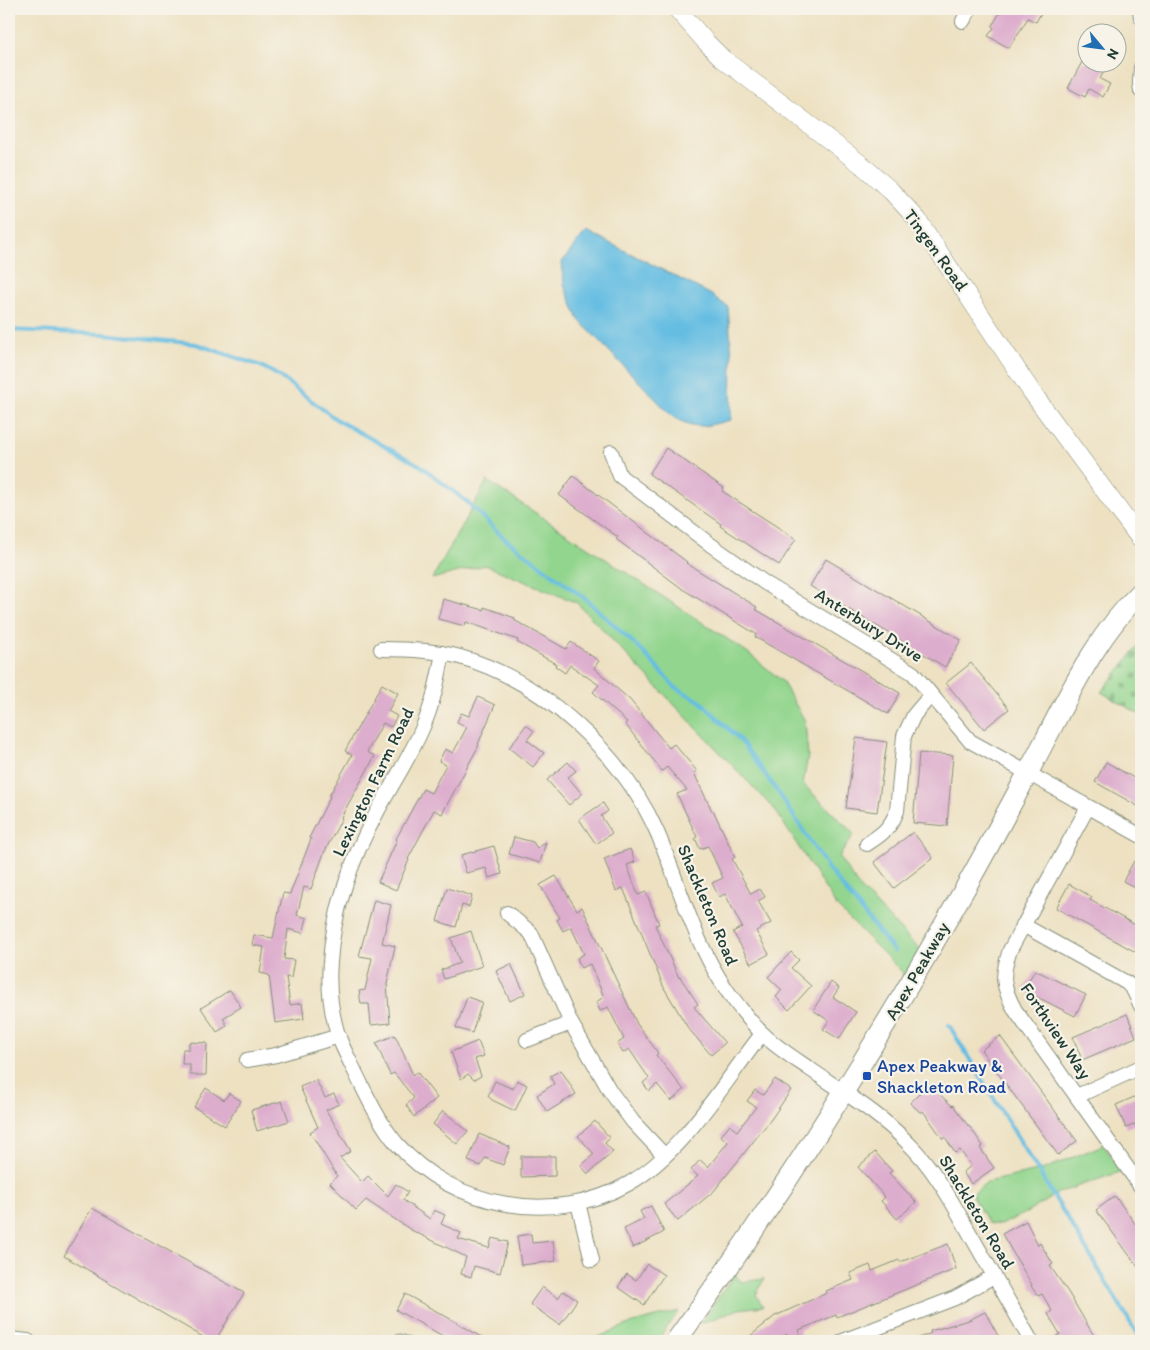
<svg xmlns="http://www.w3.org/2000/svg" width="1150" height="1350" font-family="Itim,sans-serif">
<defs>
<pattern id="cemetery-stones" width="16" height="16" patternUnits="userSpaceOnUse" patternTransform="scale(1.25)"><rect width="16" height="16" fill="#92d58e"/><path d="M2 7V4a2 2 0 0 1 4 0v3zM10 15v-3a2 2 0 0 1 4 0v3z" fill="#77ae75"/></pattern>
</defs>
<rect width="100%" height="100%" fill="#f7f3e8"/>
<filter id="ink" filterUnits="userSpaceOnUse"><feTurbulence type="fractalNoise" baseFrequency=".02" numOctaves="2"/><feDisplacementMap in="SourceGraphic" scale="10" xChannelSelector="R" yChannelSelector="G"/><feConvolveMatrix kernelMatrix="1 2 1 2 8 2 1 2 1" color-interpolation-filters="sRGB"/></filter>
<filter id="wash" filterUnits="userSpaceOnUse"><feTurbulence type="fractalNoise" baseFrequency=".0096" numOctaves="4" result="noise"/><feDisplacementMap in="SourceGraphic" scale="20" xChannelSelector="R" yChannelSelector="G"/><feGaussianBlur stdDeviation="1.12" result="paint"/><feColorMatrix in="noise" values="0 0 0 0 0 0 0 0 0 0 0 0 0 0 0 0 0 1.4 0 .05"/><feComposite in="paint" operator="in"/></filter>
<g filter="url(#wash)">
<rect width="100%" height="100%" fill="#ede1c2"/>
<path fill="#92d58e" stroke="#588961" d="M487,481L747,652L782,681L805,721L808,756L803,784L854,834L839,857L859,887L923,953L905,980L902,972L837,907L775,810L577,603L485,565L432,579Z
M1103,1145L1123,1171L1058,1193L1028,1212L1000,1225L988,1223L973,1198V1194L987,1182L1042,1170Z
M735,1274L741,1282L764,1279L756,1295L763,1306L739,1309L700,1324Z
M679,1311L657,1341H589L629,1324Z"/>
<path fill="url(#cemetery-stones)" stroke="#588961" d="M1141,643V715L1101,692Z"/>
<path fill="#65bde2" stroke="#427d8b" d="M586,231L710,294L728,307L732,356L731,420C705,426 698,431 673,417L579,320L564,285L562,262Z"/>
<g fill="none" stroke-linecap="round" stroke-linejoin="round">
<path stroke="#65bde2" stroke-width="4" d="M9,330L104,334L196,344L261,366L279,376L337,420L421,466L467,502L503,537L588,601L641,650L676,688L700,701L741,741L780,795L829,870L894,951
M949,1025C1012,1130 1079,1234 1141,1341"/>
</g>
<g id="blocks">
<path fill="#ddadcd" d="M1002,9H1043L1036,22L1028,18L1009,48L988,36L994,28L992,26Z
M1082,62H1109L1100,79L1110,84L1103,97L1089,89L1085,97L1068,88Z
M666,448L724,488L722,491L796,539L779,565L720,526L721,524L649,474Z
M573,476L687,562L686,563L757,607L755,609L900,693L888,714L755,637L756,634L684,590L616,539L618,537L559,495Z
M826,559L961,640L945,667L810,586Z
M443,599L484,610V607L515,618L514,620L566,649L571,642L599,661L594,668L630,700L669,748L674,744L697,771L694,773L712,811L713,810L735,857L732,859L751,894L760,889L765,897L758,901L771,923L756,931L769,954L751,964L733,932L742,927L725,894L719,897L712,883L723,878L708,846L700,849L695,838L697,837L677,794L687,790L667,767L662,771L625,724L627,722L593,692L599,685L570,665L565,673L555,666L556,664L517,642L518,640L466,622L465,626L438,619Z
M971,663L1009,709L984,729L946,683Z
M382,684L398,693L388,711L397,716L391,727L383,723L367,752L375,756L341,817L342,818L324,853L311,889L304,887L297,915L307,918L303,933L288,929L284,959L294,960L291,978L286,977L290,1005L302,1003L304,1019L275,1023L269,975L260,973L264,947L252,945L254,935L273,938L283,893L290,894L311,839L309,838L330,797L329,796L352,755L345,751Z
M478,697L495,705L478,744L479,745L442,814L434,810L408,859L409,860L396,890L378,882L397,840L396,839L423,789L431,793L446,765L439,761L445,749L453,753L467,727L457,722L461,713L469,716Z
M526,725L534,731L527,740L544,753L533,767L509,748Z
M856,738L887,742L877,812L846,808Z
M919,753L953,755L947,826L913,823Z
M568,762L576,771L568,777L582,794L569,805L547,780Z
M1106,762L1141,782V808L1095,782Z
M603,803L608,811L601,816L612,833L596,844L579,819Z
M913,832L933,858L894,888L874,862Z
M514,837L533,842L537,848L546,842L540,863L509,854Z
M494,846L502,874L489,878L486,868L466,873L461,855Z
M630,849L635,862L627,865L638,895L646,892L659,924L655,925L679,978L680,977L698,1004L694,1007L725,1043L711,1055L688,1028L664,988L623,888L616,891L604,859Z
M1134,861L1141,865V891L1123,881Z
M556,876L577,910L582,907L637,1024L658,1053L656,1055L684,1090L671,1101L657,1084L649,1091L643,1083L649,1078L629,1049L623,1053L617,1044L624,1039L608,1007L600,1011L596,1002L604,997L590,964L581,968L577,958L584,954L571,927L563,931L557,920L560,918L540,885Z
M1069,884L1092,897L1090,900L1141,928V955L1056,908Z
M447,888L472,896L469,907L462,905L456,927L437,921Z
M374,900L391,905L382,943L395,946L387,984L390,1023L371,1025L369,1004H361L359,991L365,990L372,958L359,956Z
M471,931L482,966L444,979L441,970L460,963L451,938Z
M791,952L799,960L791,968L811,986L789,1010L776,997L782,990L768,977Z
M511,964L525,994L510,1001L496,971Z
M1035,970L1086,995L1075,1016L1023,990Z
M831,982L839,988L833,997L856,1012L839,1039L823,1029L829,1021L813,1010Z
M230,990L241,1007L223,1018L227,1026L217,1032L201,1008Z
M467,997L482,1002L472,1033L456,1028Z
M1127,1014L1136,1037L1082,1060L1073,1037Z
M395,1035L413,1075L417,1072L437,1098L414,1117L406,1105L414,1098L394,1073L390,1075L376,1043Z
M1000,1036L1077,1141L1058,1155L981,1050Z
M478,1041L484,1056L475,1059L481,1076L474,1080L468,1074L461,1079L451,1052Z
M189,1042L207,1043L206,1075H190V1064H182L183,1049H189Z
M561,1070L576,1094L547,1112L537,1095L554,1084L550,1076Z
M775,1079L791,1090L772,1118L714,1191L678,1221L664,1204L698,1176L691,1170L700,1160L708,1167L728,1142L721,1136L729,1125L737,1131L756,1107L747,1101L755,1090L763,1095Z
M316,1080L325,1098L334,1094L339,1104L326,1110L351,1151L340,1158L362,1182L368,1176L388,1196L396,1184L408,1192L403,1200L430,1219L434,1210L445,1215L441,1224L461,1233L458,1239L489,1248L492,1238L508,1242L500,1273L474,1266L471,1277L461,1274L466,1257L411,1230L366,1200L356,1210L330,1183L337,1176L310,1132L318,1127L300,1087Z
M517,1080L527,1085L515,1111L492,1100L488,1096L495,1081L513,1089Z
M929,1084L952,1106L953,1105L969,1127H970L983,1146L980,1148L994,1168L971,1184L963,1172L971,1166L960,1150L955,1153L945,1137L943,1139L923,1111L921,1113L910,1103Z
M206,1088L224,1100L229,1093L241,1101L225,1126L194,1107Z
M1141,1094V1122L1126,1128L1116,1105Z
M282,1101L289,1121L257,1131L251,1110Z
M443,1111L468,1131L457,1144L433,1124Z
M595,1121L610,1138L605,1143L613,1152L588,1174L581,1166L594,1154L578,1136Z
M479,1134L510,1147L503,1165L485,1158L481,1166L468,1161Z
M875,1152L892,1171L889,1173L916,1202L897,1219L881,1201L885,1197L858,1167Z
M521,1156H555V1176L521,1177Z
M1115,1196L1141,1232V1271L1096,1210Z
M651,1206L664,1232L633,1248L624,1229L644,1219L640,1211Z
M92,1208L244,1293L215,1341H210L64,1256Z
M1026,1221L1038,1245L1040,1243L1053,1264L1050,1266L1068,1292L1097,1341H1049L1060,1334L1048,1314L1052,1311L1042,1294L1038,1296L1031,1286L1032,1285L1002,1234Z
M531,1234L532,1243L553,1241L556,1261L521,1265L517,1236Z
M948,1244L956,1269L837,1317L836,1315L799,1330L800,1334L789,1339L787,1334L777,1341H744L775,1316L827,1293L826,1291L853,1280L850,1273L870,1265L872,1271L899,1260L900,1262Z
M647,1264L664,1275L644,1305L618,1287L627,1274L636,1280Z
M542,1287L558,1298L563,1291L577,1300L560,1325L530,1304Z
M405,1294L456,1322L488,1341H452L396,1310Z
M985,1312L1001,1341H911L931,1333L930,1331L969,1320Z"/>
</g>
</g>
<g filter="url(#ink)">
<use href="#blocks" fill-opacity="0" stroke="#868f7b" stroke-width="1"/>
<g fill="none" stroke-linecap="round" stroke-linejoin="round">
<defs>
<path id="service" d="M392,1341L400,1338L408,1341"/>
<path id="minor" d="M1140,9L1141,17
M963,21L970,9
M1141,67L1140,83L1141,91
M611,452L620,476L711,545L765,583L913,673L970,741L1141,836
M381,649C407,649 434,650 460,657C542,680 623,755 657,832C682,890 696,953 737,1004C745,1014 753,1025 763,1034C776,1047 792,1057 807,1067C841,1091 878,1112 907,1142C934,1168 951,1200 969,1232C990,1269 1011,1305 1031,1341
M443,653C438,679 433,705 422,729C409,759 390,787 375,816C351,860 333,912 330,962C328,986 331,1012 338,1035C343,1049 351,1063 357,1076C369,1100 380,1124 397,1144C453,1208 553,1226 628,1184C682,1154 724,1082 762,1034
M1088,807L1010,950C1001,976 1002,986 1015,1010L1141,1187
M867,844C882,834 890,829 897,811L904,736L914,715L931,695
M507,913L531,933L571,1023L610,1091L633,1122L665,1156
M1023,925L1127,983L1134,991L1141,1006
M527,1040L571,1023
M247,1060L276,1055L339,1036
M1077,1096L1141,1067
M578,1203L592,1260
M9,1339L28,1341
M843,1341L955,1298L994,1276"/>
<path id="tertiary" d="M677,9L706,42L723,59L862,165L891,191L917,219L1031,391L1141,540"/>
<path id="secondary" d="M676,1341C782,1195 878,1042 967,885C992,840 1017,794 1041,748C1070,693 1096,636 1141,592"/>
</defs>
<use href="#service" stroke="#868f7b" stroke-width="9"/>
<use href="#minor" stroke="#868f7b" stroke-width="16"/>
<use href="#tertiary" stroke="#868f7b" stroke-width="19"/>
<use href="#secondary" stroke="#868f7b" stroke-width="22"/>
<use href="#service" stroke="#fff" stroke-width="7"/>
<use href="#minor" stroke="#fff" stroke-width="14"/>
<use href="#tertiary" stroke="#fff" stroke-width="18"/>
<use href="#secondary" stroke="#fff" stroke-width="20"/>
</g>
</g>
<rect fill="#1a4fb4" stroke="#f7f3e8" stroke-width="2" x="862" y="1071" width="10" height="10" rx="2.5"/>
<g text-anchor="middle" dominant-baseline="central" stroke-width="4.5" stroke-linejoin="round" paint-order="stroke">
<g font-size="18" fill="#1f3d34" stroke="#f7f3e8">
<text transform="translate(936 250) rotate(54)">Tingen Road</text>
<text transform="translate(869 625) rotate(32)">Anterbury Drive</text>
<text transform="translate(373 782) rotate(-64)">Lexington Farm Road</text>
<text transform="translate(708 905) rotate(67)">Shackleton Road</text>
<text transform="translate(917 971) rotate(-60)">Apex Peakway</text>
<text transform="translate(1056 1031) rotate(56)">Forthview Way</text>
<text transform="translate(977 1212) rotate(59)">Shackleton Road</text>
</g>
<g font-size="18" fill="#164399" stroke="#f7f3e8" text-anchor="start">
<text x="877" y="1066">Apex Peakway &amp;<tspan x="877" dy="21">Shackleton Road</tspan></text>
</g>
</g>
<rect width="1150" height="1350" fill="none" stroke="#f7f3e8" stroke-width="30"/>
<g transform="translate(1102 48) rotate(119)"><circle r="24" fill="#f7f3e8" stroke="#a1aaa0"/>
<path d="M0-4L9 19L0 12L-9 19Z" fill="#1f6fb2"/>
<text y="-8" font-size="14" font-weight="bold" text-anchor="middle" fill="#1f3d34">N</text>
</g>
</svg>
